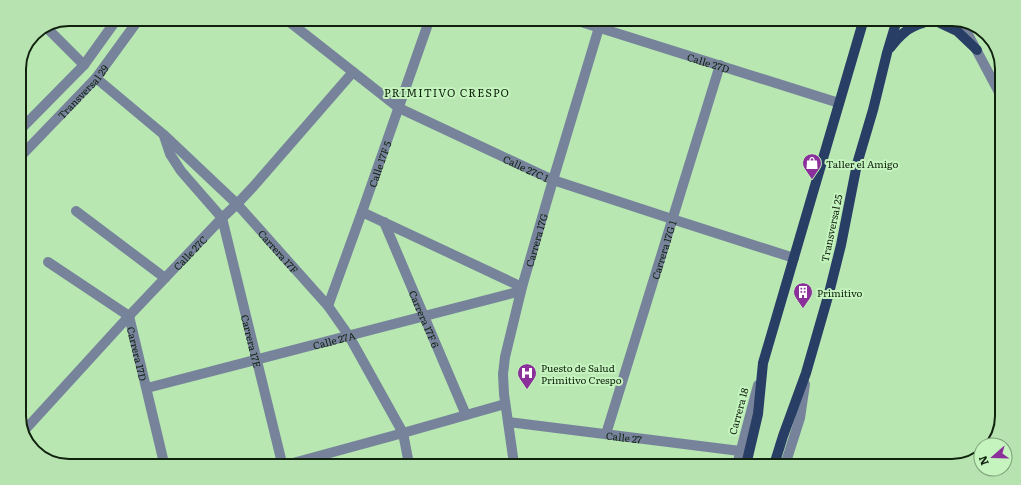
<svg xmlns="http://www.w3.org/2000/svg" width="1021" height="485" font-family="Literata,serif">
<rect width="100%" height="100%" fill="#b8e7b2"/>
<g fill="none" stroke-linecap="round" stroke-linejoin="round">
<g stroke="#76839b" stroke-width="10">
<path id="s1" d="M287,20L399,108L553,180L672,219L794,258"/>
<path id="s2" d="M578,21L839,103"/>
<path d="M962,23L1002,98"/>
<path d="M47,28L84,65"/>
<path id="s3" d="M96,78L163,134L237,204L328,306L349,336L403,433L409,464"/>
<path d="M19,131L84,65L117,19"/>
<path id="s4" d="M164,136L170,154L181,171L222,218L282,463"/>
<path id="s5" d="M19,158L96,78L139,19"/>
<path d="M76,211L165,278"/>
<path d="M362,212L522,287"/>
<path id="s6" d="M384,222L466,415"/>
<path id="s7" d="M48,262L129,316L164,463"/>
<path id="s8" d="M328,306L362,212L429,21"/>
<path id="s9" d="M147,388L521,291"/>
<path id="s10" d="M508,422L740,451"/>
<path id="s11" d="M23,432L129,316L222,218L237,204L253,187L353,72"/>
<path id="s12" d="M606,434L720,65"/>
<path d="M293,463L403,433L505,404"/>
<path id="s13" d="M514,464L504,394L503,374L505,357L522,287L553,180L601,21"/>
<path d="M737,465L758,385"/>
<path d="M785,465L800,418L805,384"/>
</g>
<path stroke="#293e65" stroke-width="10" d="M940,23L957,31L977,50
M890,48C899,36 908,27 923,23
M746,465L758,414L763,363L863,22
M774,465L783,436L806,373L829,293L841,245L857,164L873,110L887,53L896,23"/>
</g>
<defs>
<symbol id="shop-pin" viewBox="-11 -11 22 30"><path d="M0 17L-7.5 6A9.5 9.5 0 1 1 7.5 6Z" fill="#8b2f9a" stroke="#c5f4bf"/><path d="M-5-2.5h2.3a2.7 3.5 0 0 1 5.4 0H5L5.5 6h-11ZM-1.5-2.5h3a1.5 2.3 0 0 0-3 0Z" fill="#fff"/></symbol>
<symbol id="building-pin" viewBox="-11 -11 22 30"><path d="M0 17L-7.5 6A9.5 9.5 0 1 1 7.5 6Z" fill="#8b2f9a" stroke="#c5f4bf"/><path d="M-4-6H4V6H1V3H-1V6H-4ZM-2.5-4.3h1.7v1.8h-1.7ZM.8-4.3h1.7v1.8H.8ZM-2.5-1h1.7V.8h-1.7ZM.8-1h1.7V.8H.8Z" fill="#fff"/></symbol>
<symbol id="hospital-pin" viewBox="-11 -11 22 30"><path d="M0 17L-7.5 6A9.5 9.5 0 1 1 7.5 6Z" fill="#8b2f9a" stroke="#c5f4bf"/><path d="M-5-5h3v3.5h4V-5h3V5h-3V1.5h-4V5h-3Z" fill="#fff"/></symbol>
</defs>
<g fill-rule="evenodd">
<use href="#shop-pin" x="801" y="152" width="22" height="30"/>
<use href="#building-pin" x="792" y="281" width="22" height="30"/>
<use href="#hospital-pin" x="516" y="362" width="22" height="30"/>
</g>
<g text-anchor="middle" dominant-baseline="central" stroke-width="4" stroke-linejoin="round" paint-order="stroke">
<g font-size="10" fill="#10210e" stroke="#c5f4bf">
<text stroke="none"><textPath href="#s2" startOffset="137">Calle 27D</textPath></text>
<text stroke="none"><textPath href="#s5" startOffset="92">Transversal 29</textPath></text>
<text stroke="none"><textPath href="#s8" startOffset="151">Calle 17F 5</textPath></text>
<text stroke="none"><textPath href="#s1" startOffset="283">Calle 27C 1</textPath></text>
<text transform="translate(831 228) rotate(-78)">Transversal 25</text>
<text stroke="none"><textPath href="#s13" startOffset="229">Carrera 17G</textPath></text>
<text stroke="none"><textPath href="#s12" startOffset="193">Carrera 17G 1</textPath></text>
<text stroke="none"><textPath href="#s3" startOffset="252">Carrera 17F</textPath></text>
<text stroke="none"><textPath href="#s11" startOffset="245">Calle 27C</textPath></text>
<text stroke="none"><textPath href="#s6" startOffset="105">Carrera 17F 6</textPath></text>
<text stroke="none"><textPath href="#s9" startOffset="193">Calle 27A</textPath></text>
<text stroke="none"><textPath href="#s4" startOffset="228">Carrera 17E</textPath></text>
<text stroke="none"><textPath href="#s7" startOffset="136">Carrera 17D</textPath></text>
<text transform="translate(738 411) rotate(-75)">Carrera 18</text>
<text stroke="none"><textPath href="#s10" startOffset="117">Calle 27</textPath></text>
</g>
<g font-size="10" fill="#10210e" stroke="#c5f4bf" text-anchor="start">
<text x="826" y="163">Taller el Amigo</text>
<text x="817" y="292">Primitivo</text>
<text x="541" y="367">Puesto de Salud<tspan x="541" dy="12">Primitivo Crespo</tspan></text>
</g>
<g font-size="11" letter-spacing="1" fill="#10210e" stroke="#c5f4bf">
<text x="447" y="92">PRIMITIVO CRESPO</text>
</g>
</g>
<path d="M0 0H1021V485H0ZM69 26H952A43 43 0 0 1 995 69V416A43 43 0 0 1 952 459H69A43 43 0 0 1 26 416V69A43 43 0 0 1 69 26Z" fill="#b7e3b1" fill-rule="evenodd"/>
<path fill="none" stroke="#10210e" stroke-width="2" d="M69 26H952A43 43 0 0 1 995 69V416A43 43 0 0 1 952 459H69A43 43 0 0 1 26 416V69A43 43 0 0 1 69 26Z"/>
<g transform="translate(993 457) rotate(250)"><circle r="19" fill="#c5f4bf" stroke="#7da078"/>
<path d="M0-3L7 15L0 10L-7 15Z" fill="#8b2f9a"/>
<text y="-6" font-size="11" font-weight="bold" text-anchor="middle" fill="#10210e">N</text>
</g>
</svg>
